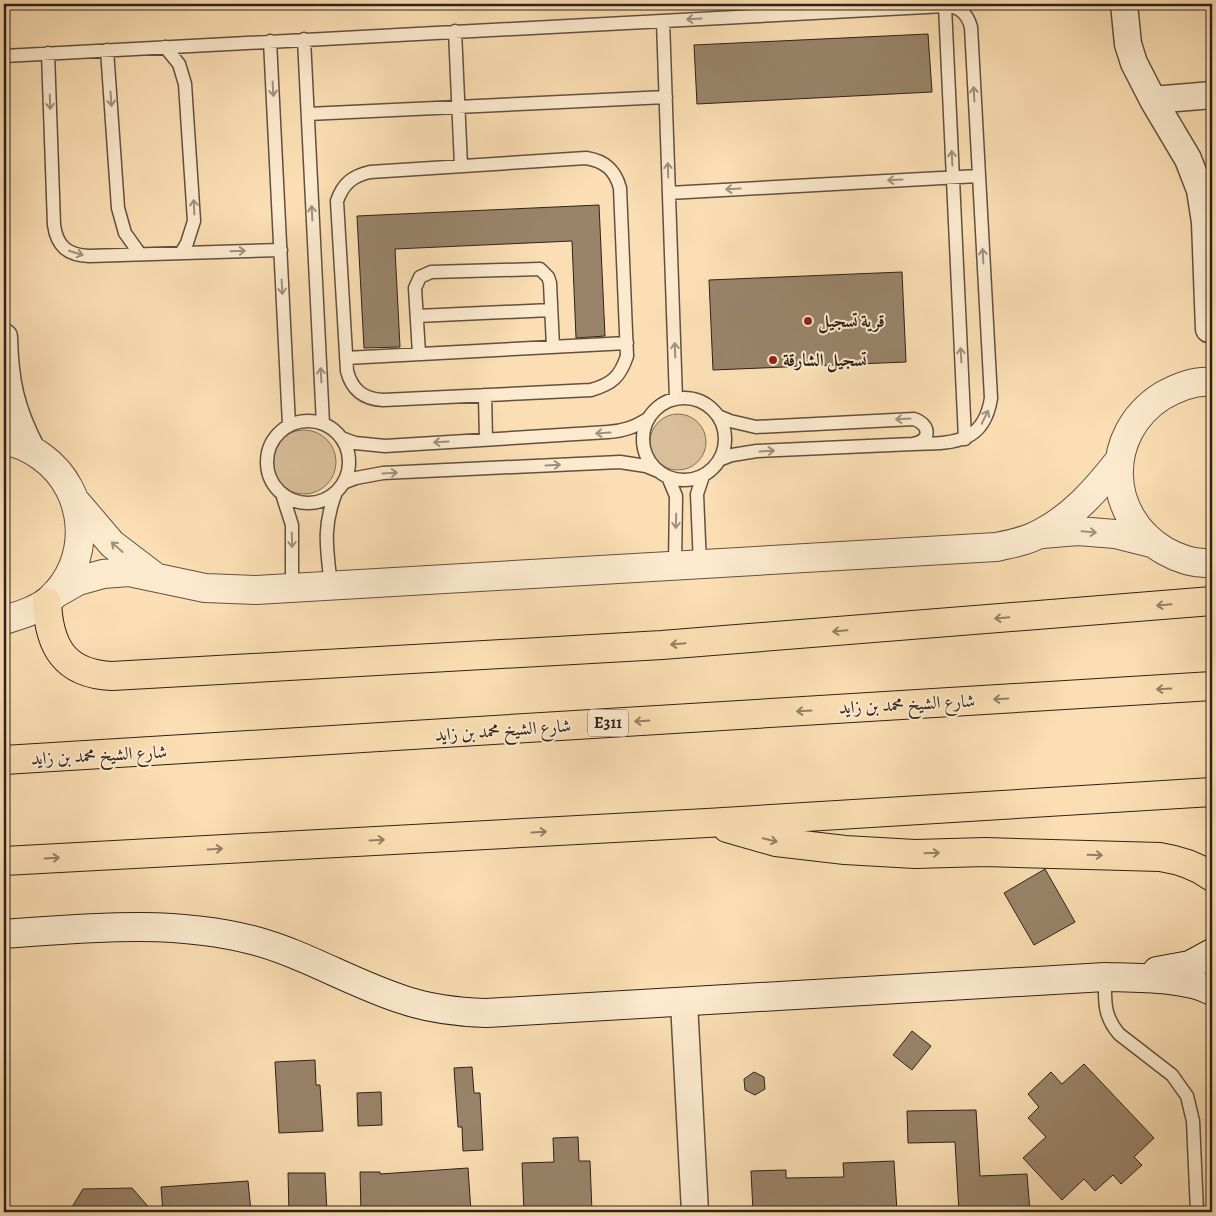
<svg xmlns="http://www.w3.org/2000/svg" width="1216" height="1216" font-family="Alegreya,Amiri,serif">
<rect width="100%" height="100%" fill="#fbdeb3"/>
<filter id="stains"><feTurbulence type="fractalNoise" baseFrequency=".004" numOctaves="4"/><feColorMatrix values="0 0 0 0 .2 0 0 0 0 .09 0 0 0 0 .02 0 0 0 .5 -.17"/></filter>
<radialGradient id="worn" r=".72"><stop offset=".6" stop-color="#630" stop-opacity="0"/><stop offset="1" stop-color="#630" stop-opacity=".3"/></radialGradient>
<path fill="#d8be99" stroke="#83705a" d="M650 442a28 28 0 1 1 56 0a28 28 0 1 1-56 0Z
M272 462a32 32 0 1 1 64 0a32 32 0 1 1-64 0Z"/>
<path fill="#99846a" stroke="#2e221a" d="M928,34L932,92L697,104L694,45Z
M599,205L605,336L576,338L572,241L395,249L400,347L364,348L357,216Z
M902,272L906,362L713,370L709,280Z
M1045,869L1075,922L1034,945L1004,893Z
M912,1031L931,1046L912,1070L893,1055Z
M315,1060L316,1085H320L323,1131L279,1133L275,1062Z
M1084,1064L1154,1138L1134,1157L1142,1165L1121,1184L1113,1175L1095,1191L1084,1179L1062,1200L1023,1158L1046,1137L1028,1118L1039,1107L1028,1094L1051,1072L1062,1084Z
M472,1067L474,1093H480L483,1150L463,1151L462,1127H458L454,1068Z
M754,1072L764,1077L765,1089L755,1095L745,1090L744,1079Z
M381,1092L382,1125L358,1126L357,1093Z
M976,1110L980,1176L1027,1174L1030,1212H959L955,1142L908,1143L907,1111Z
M578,1137L579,1161H590L592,1212H524L522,1163L554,1162L553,1138Z
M894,1161L897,1212H753L751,1171L786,1170V1178L844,1177L843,1163Z
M468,1168L471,1212H361L360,1172H380V1174Z
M288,1173H325L327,1212H289Z
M248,1181L251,1212H163L161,1187Z
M132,1188L153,1212H69L83,1189Z"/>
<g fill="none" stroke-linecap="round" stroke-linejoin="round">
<defs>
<path id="service" d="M945,6L965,439
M663,21L676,399
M455,31L461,166
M304,39L323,424
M270,41L289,425
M165,47L179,64L185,84L194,221L187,243L181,253
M107,50L118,208L125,233L140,254
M48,53L54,225C57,246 67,255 89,256L281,250
M4,56L945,6C959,6 967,13 971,27L991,398C984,445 951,443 913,444
M308,114L666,97
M586,158C605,161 615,170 620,188L627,356C620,377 612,384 591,390L383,400C363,399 352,390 347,371L337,201C343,184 352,176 370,172Z
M669,193L978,176
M417,316L551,310
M419,354L415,288L420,277L431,272L540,269L548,277L550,283L553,347
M346,358L627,343
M485,395L486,440
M643 439a41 41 0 1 1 82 0a41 41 0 1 1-82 0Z
M718,416L730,421L756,427L914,419C931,425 931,441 913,444L757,451L732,455L719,460
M267 462a41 41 0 1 1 82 0a41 41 0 1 1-82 0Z
M341,438L355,443L385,446L608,432C624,431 635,427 649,418
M668,477L676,496L675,566
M343,483L356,478L383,473L620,462L646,466L658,471
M282,494L292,525V588
M700,565L697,494L703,476
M331,586C327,549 322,528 336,492
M1105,977C1105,1001 1103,1015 1119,1034L1172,1075L1187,1096L1193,1121L1197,1212"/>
<path id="minor" d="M1124,4L1128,44L1134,63L1153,100L1188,159L1200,190L1205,222L1209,329
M1153,100L1212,95
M4,337C5,382 11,410 32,450
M684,1002L695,1212"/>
<path id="tertiary" d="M1212,382C1195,380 1176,388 1162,396C1103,434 1105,516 1165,551C1179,559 1196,564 1212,563
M4,441C17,442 31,449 42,457C89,491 93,562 49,600C36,611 20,615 4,620
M77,503L112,544L154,576
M1042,534L1078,531L1115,534L1151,543
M55,594L78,581L103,574L129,572L205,588L256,590L996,547C1011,544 1027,541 1041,533C1072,517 1096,490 1118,462"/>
<path id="secondary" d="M4,934C89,928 173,919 256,941C307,955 353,984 404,1000C431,1009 457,1012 486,1013L1105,977C1136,978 1185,977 1212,991
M1157,971L1190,965L1212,953"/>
<path id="motorway" d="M47,602C49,646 64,674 112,676L662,645L1212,601
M4,760L1212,686
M727,828L776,842L845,850L915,854L985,852L1160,857C1179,860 1196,865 1212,877
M4,861L707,823L1212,792"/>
</defs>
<use href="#service" stroke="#615140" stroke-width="15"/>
<use href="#minor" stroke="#615140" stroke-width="29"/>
<use href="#tertiary" stroke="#615140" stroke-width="30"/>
<use href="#secondary" stroke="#2e221a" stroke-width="30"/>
<use href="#motorway" stroke="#2e221a" stroke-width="30"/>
<use href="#service" stroke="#fceace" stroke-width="12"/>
<use href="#minor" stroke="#fceace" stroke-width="26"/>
<use href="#tertiary" stroke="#fceace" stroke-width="28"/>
<use href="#secondary" stroke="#fceace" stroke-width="28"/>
<use href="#motorway" stroke="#fbdeb3" stroke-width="28"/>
</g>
<defs><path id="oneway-shaft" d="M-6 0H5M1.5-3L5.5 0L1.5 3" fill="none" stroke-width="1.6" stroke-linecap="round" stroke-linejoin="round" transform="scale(1.25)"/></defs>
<g stroke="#9f907d">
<use href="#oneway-shaft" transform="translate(694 19) rotate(177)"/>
<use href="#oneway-shaft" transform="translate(273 89) rotate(87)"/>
<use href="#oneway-shaft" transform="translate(974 94) rotate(-93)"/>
<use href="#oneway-shaft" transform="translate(111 99) rotate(86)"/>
<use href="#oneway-shaft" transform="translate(50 102) rotate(88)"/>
<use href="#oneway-shaft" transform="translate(952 158) rotate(-93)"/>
<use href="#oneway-shaft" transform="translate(668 170) rotate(-92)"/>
<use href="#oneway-shaft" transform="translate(895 180) rotate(177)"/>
<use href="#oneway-shaft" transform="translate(733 189) rotate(177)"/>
<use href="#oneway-shaft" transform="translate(194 207) rotate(-93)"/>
<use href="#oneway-shaft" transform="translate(312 213) rotate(-93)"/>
<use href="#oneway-shaft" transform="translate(238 251) rotate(-2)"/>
<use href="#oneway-shaft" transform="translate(76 253) rotate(17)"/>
<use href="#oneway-shaft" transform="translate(983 256) rotate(-93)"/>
<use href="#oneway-shaft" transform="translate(282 287) rotate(87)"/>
<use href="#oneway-shaft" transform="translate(675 350) rotate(-92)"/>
<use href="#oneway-shaft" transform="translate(961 355) rotate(-93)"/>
<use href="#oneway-shaft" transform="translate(321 375) rotate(-93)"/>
<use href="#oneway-shaft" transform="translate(985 417) rotate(-64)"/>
<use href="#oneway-shaft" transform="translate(903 419) rotate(177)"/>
<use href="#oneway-shaft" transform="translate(603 433) rotate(176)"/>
<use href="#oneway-shaft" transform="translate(441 442) rotate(177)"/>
<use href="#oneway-shaft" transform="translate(767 451) rotate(-3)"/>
<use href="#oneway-shaft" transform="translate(553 465) rotate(-3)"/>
<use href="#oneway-shaft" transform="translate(390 473) rotate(-3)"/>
<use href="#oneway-shaft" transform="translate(676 521) rotate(92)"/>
<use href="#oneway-shaft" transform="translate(1089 532) rotate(5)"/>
<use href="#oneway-shaft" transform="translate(292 540) rotate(88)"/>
<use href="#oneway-shaft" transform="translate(117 547) rotate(-139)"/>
</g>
<g stroke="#948066">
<use href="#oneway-shaft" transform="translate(1164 605) rotate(175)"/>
<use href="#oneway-shaft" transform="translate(1002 618) rotate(175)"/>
<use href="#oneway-shaft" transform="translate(840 631) rotate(175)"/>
<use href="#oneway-shaft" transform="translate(678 644) rotate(175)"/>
<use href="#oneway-shaft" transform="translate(1164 689) rotate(177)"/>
<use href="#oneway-shaft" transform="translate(1001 699) rotate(177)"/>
<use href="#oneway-shaft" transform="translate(804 711) rotate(177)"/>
<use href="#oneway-shaft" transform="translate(642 721) rotate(176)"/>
<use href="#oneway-shaft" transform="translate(539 832) rotate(-3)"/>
<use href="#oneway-shaft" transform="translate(377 840) rotate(-3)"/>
<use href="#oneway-shaft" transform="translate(770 840) rotate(14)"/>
<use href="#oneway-shaft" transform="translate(215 849) rotate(-3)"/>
<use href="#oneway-shaft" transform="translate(932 853) rotate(-2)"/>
<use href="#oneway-shaft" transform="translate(1095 855) rotate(2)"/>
<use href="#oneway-shaft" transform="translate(52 858) rotate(-3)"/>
</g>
<g fill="#8f2418" stroke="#fceace" stroke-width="2">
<circle cx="808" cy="321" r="5"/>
<circle cx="773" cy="360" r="5"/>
</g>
<g text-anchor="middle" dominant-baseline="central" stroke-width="4" stroke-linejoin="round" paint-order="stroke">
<rect fill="#fceace" stroke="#6c5e50" stroke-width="1" x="588" y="709.5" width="40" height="27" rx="4"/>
<g font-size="16" font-weight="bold" fill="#2e221a">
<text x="608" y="723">E311</text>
</g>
<g font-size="18" font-weight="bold" fill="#2e221a" stroke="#fceace" text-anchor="start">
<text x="818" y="321">قرية تسجيل</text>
<text x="783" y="360">تسجيل الشارقة</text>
</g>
<g font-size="18" fill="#2e221a" stroke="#fceace">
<text transform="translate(907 704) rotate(-3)">شارع الشيخ محمد بن زايد</text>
<text transform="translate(503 730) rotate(-4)">شارع الشيخ محمد بن زايد</text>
<text transform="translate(99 755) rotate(-3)">شارع الشيخ محمد بن زايد</text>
</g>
</g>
<rect width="1216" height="1216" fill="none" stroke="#fbdeb3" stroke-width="20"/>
<rect x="5" y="5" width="1206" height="1206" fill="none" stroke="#2e221a" stroke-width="2.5"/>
<rect x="10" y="10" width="1196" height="1196" fill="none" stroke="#2e221a"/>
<rect width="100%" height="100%" filter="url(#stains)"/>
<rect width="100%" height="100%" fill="url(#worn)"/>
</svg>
